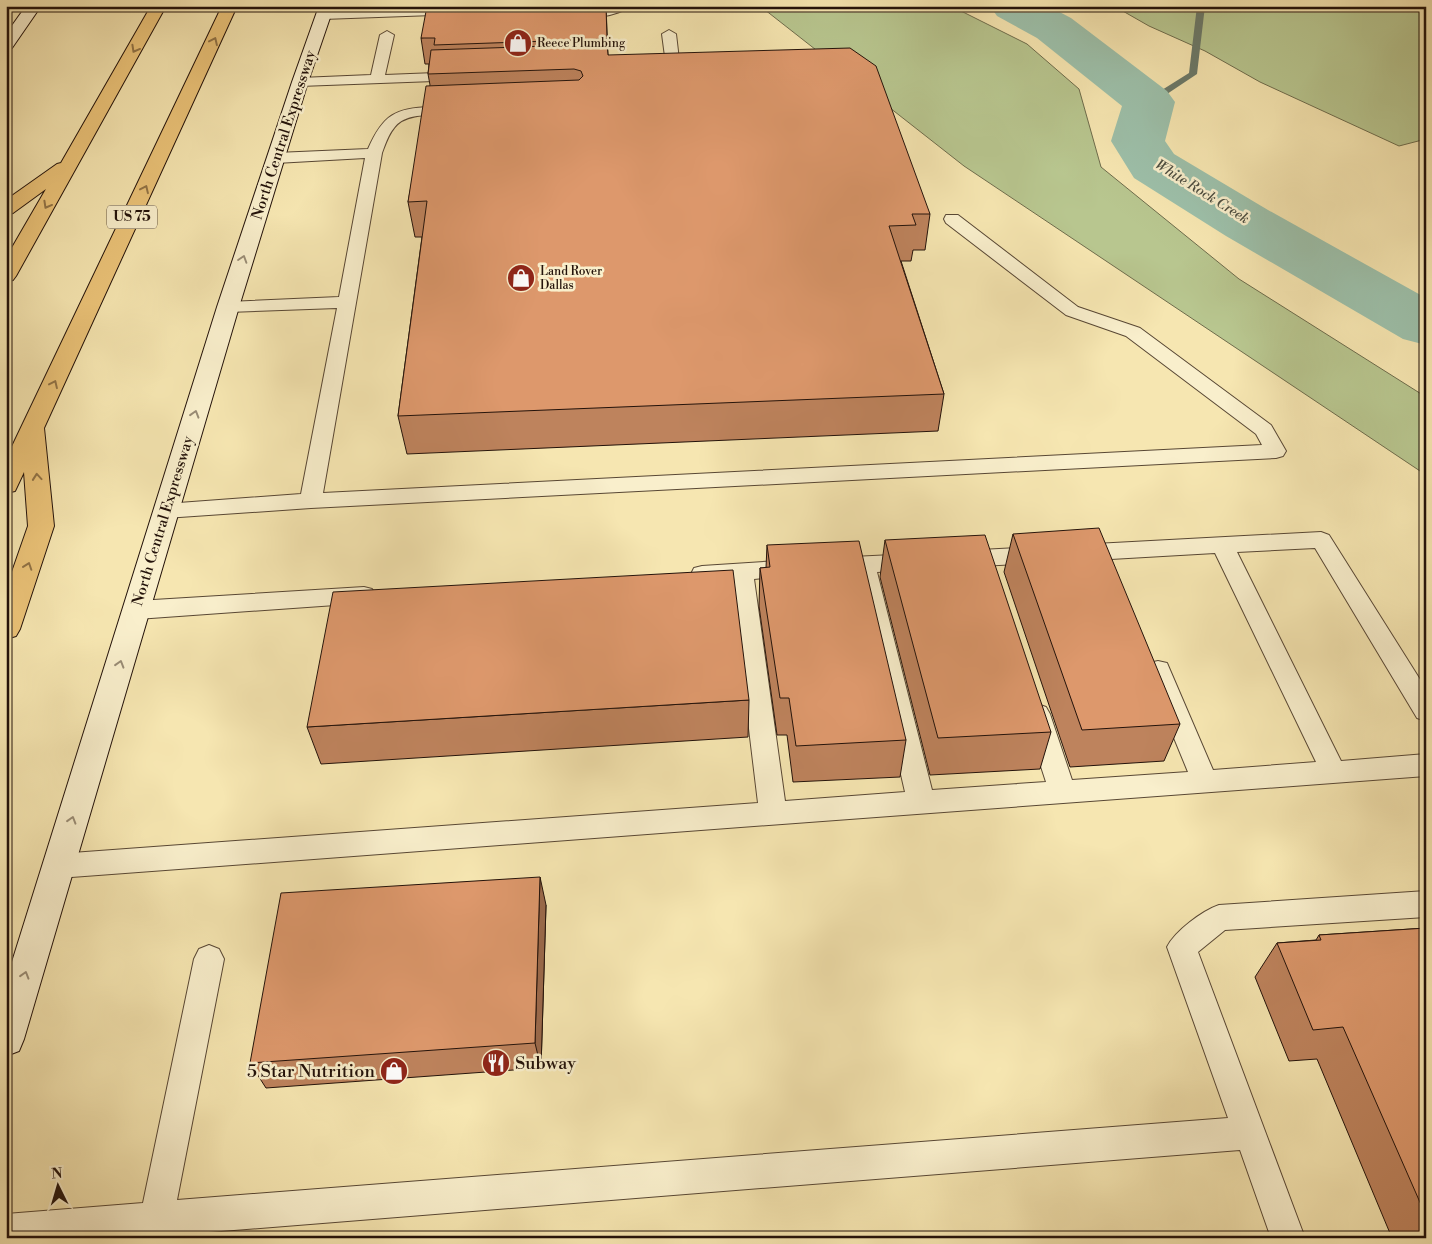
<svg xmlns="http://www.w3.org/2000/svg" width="1432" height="1244" font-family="'Libre Bodoni',serif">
<rect width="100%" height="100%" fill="#f6e6b1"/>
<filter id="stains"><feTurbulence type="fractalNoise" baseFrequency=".004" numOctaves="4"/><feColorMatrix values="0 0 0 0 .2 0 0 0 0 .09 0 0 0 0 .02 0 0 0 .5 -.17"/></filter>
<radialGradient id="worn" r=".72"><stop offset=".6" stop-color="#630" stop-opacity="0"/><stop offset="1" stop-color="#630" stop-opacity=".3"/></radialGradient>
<path fill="#b8c68f" stroke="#6e6c4c" d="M760,6H951L1027,44L1079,89L1101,167L1239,279L1426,397V475L964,166Z
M1114,6H1426V139L1399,146L1260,82L1205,51L1149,26Z"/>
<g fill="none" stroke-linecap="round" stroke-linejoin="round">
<path fill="#6c7a6a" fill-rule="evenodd" d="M1197,6H1205L1197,74L1152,104H1146V100L1189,73Z"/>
<path fill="#9dc0aa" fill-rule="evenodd" d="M990,6H1048L1071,18L1167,91L1175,102L1165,141L1174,154L1268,210L1426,298V345L1403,339L1226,236L1134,178L1111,141L1122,106L1037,38L997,16Z"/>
<defs>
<path id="service" d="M457,6H494L495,9L489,13L323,19L316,15L323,11Z
M613,6H630C622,15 576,24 568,15L575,11Z
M669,30L676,34L680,68L673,72H652L650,69L652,66L666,64L662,34Z
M387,31L394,35L385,75L461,72L466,73L468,76L466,79L461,80L300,86L295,85L293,82L295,79L300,78L371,75L380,35Z
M431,107L459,108L461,111L459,114L454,115C436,116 406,111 394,128C388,135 385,145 382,153L323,493L1262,445L1256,434L1126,336L1066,315L946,223L944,219L946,215H958L1078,307L1140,328L1271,425L1286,451L1283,456L1276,458L311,508L165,518L157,516L154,511L157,506L165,504L301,494L337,308L228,312L222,311L219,307L222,303L228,302L339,297L365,158L276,163L270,161L268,158L270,155L276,153L368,149C383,115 395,108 431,107Z
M1321,532L1329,535L1426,689V721L1417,718L1315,548L1237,552L1341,761L1426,754V776L58,878L48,875L44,866L48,857L58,854L758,803L731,580L702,582L694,580L691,574L694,568L702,566L793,560L801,562L804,568L801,574L754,579L785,801L905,792L855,573L832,574L824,572L821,566L824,560L832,558L913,554L921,556L924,562L921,568L913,570L877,572L932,790L1046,782L1024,714L1028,707L1037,704L1046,707L1050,714L1072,780L1188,772L1146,670L1149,663L1158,661L1167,663L1170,670L1213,770L1316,762L1215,553L1076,561L1068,559L1065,553L1068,547L1076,545Z
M1040,547L1048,549L1051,555L1048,561L1040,563L961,567L953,565L950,559L953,553L961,551Z
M364,587L372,589L376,595L372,601L364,603L137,619L129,616L125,610L129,604L137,601Z
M1426,891V917L1225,930L1198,952L1305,1238H1271L1240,1150L171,1235L170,1238H6V1214L143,1203L194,959L199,949L209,945L219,949L224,959L177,1200L1228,1118L1167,947C1175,931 1202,911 1219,905Z"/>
<path id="secondary" d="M26,6H41L12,48L6,50V34Z
M319,6H334L308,82L239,307L24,1039L19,1051L6,1056V981L217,307L292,82Z"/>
<path id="motorway" d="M151,6H166L16,276L13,280L6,282V258L46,189L13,213L6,215V200L57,164L61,163Z
M222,6H237L44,428L54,526L20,629L16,636L6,639V589L28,526L24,472L15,491L6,493V459Z"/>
</defs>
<use href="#service" stroke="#584734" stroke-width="2"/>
<use href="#secondary" stroke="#23120a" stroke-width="2"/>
<use href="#motorway" stroke="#23120a" stroke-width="2"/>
<use href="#service" fill="#f9efcc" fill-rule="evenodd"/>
<use href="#secondary" fill="#f9efcc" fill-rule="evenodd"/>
<use href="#motorway" fill="#ebc378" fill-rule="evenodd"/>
</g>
<path fill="#be835d" stroke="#23120a" d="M606,6L608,55L930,214L925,250H913L911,261H901L944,394L938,431L407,454L398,416L422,237H415L408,202L430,85L428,74L429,64H425L421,38Z
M1013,534L1180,724L1164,761L1070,767L1004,572Z
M885,540L1051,732L1040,769L930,775L880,577Z
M767,545L906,740L900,777L793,782L787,735H777L759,606L760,568H766Z
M749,700L748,737L321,764L307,727Z
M546,905L541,1068L266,1088L250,1063Z
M1426,928V1238H1392L1317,1059L1289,1061L1255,977L1277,943L1316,940L1319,935Z"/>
<path fill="#9b6a4c" stroke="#23120a" d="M540,877L546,905L541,1068L535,1043Z"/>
<path fill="#dd986c" stroke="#23120a" d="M427,6H606L607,39L434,45L435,38H421Z
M607,44L608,55L850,48L876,66L930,214H912L916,225L889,226L944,394L398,416L427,201L408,202L426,86L579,80L583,76L581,71L574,69L428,74L431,50Z
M1099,528L1180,724L1082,730L1013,534Z
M985,535L1051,732L938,738L885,540Z
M859,541L906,740L796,746L789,698H780L760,568L770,567L767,545Z
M733,570L749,700L307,727L333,592Z
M540,877L535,1043L250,1063L281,893Z
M1426,928V1216L1343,1027L1313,1030L1277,943L1321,940L1319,935Z"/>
<defs><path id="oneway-chevron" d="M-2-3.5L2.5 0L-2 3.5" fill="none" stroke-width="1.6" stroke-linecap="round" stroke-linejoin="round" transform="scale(1.25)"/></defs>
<g stroke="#917346">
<use href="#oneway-chevron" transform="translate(214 41) rotate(-65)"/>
<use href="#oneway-chevron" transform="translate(135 49) rotate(119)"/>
<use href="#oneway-chevron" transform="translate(145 189) rotate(-65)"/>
<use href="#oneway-chevron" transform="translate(47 205) rotate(119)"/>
<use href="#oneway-chevron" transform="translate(54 384) rotate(-65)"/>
<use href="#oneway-chevron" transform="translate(37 477) rotate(-95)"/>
<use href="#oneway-chevron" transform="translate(28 566) rotate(-71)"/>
</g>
<g stroke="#998c75">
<use href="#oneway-chevron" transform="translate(243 259) rotate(-72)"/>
<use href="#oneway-chevron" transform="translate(195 414) rotate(-73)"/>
<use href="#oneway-chevron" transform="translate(120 664) rotate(-73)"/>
<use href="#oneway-chevron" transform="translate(72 820) rotate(-73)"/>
<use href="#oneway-chevron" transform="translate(25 975) rotate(-73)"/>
</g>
<defs>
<symbol id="shop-disc" viewBox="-11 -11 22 22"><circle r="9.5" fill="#8f2418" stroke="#f9efcc"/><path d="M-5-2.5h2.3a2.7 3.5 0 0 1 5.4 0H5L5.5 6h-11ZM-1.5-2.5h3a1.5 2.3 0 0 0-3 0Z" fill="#fff"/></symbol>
<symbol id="restaurant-disc" viewBox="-11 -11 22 22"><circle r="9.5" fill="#8f2418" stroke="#f9efcc"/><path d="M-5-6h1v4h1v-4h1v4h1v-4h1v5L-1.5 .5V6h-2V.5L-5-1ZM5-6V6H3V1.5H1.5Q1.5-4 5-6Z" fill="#fff"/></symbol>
</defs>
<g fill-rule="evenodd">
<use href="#shop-disc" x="502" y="27" width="32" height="32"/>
<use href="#shop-disc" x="505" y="262" width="32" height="32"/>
<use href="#restaurant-disc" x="480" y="1047" width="32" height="32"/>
<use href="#shop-disc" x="378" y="1055" width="32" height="32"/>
</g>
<g text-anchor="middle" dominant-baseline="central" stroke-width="5" stroke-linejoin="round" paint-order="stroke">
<g font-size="12" fill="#23120a" stroke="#f9efcc" text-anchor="start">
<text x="537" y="43">Reece Plumbing</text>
<text x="540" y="271">Land Rover<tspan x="540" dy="14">Dallas</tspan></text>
</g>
<g font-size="14" font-style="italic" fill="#4e4f42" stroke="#f9efcc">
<text transform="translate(1202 192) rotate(32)">White Rock Creek</text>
</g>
<rect fill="#f9efcc" stroke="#635444" stroke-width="1" x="107" y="205.5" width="50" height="23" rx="4"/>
<g font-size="14" font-weight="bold" fill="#23120a">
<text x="132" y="217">US 75</text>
</g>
<g font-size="15" fill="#23120a" stroke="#f9efcc">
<text transform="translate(284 135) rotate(-72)">North Central Expressway</text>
<text transform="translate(163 521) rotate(-73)">North Central Expressway</text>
</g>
<g font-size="18" fill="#23120a" stroke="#f9efcc" text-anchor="start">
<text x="515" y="1063">Subway</text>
<text x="375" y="1071" text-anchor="end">5 Star Nutrition</text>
</g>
</g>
<rect width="1432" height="1244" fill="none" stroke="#f6e6b1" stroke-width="25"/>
<rect x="8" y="8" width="1417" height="1229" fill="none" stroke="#23120a" stroke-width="2.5"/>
<rect x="12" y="12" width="1407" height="1219" fill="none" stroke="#23120a"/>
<g transform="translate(58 1186) rotate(355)" stroke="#f9efcc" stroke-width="4" paint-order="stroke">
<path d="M0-4L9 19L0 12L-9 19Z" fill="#23120a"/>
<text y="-8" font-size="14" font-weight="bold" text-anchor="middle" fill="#23120a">N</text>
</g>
<rect width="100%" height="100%" filter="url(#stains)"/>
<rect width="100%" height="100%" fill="url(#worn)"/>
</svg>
